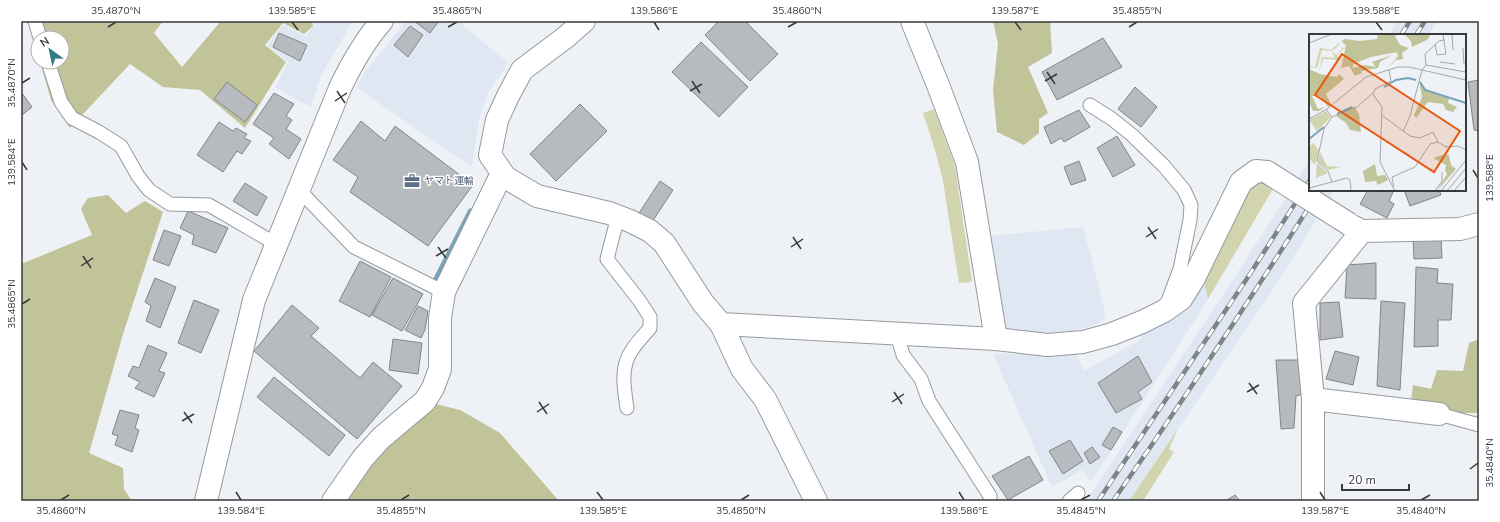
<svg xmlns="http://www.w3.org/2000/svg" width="1500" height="522" font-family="'Nunito Sans','Noto Sans JP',sans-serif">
<rect width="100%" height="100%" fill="#eef1f6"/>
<path fill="#dee7f2" d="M314,21H353L322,73L311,107L275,88L288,62L267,45L283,25L305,36L314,26Z
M406,21H458L508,63L487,95L479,119L472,166L448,151L356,87L365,72Z
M1397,21H1437L1429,35H1389Z
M1310,160V190H1335L1272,291L1129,501H1086L1238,272Z
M1083,227L1106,316L1100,323L1049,338L1007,332L990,236Z
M1202,273L1208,299L1091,482L1082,470L1052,487L993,354H1056L1075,353L1084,371L1142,339L1138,335Z"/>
<path fill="#d2d4ae" d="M934,109L955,166L972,282L959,283L943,181L935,150L923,113Z
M1249,182H1277L1208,299L1202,273Z
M1178,429L1169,449L1174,452L1143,501H1129Z"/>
<path fill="#c1c398" d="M28,21H163L154,33L182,67L221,21H312L313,26L304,34L283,23L265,45L286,62L245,128L200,90L163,87L130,64L70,128L51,100L40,62H62V38H38V56Z
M993,21H1050L1052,53L1028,67L1048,113L1039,119V133L1024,145L997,132L993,90L998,44Z
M108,195L126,213L145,201L163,212L123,334L89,453L123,468L124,489L132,501H21V264L92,235L81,209L88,198Z
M1479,339V405L1477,413H1462L1411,402L1413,385L1431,389L1437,370L1463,371L1469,343Z
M412,398L460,410L500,433L559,501H339Z"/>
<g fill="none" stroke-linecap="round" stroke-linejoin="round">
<path stroke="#77a3bb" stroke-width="7" d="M437,279L471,212"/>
</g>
<path fill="#b7bbbf" stroke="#82868a" d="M414,21H439L430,33Z
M719,21H745L778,54L750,81L705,35Z
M410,26L423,35L408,57L394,45Z
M279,33L307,45L300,61L273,47Z
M1103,38L1122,67L1057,100L1042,72Z
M701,42L748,87L719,117L672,72Z
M1479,80V131L1474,130L1468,82Z
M227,82L257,105L245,122L214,99Z
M1135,87L1157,107L1141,127L1118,109Z
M21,92L32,107L21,116Z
M274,93L294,104L286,116L292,120L286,129L301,139L289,159L269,144L274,138L253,124Z
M580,104L607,131L556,181L530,154Z
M1079,110L1090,127L1064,142L1061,138L1051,144L1044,127Z
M361,121L385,141L395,126L473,185L428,246L350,192L358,177L333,160Z
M219,122L233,131L236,128L247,134L244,138L251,141L242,154L237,151L223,172L197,155Z
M1117,136L1135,165L1113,177L1097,148Z
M1079,161L1086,180L1071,185L1064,167Z
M660,181L673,190L652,222L639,213Z
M245,183L267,197L257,216L233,201Z
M1368,190H1394L1389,201L1394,204L1387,218L1360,204Z
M1404,190H1439L1441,195L1410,206Z
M188,211L228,228L216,253L192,244L194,235L180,228Z
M164,230L181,236L169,266L153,260Z
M1413,238H1441L1442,258L1414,259Z
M360,261L391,277L370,317L339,301Z
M1376,263V299L1345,298L1347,265Z
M1416,267L1438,269L1437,283L1453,284L1451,320H1438V346L1414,347Z
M155,278L176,287L160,328L146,321L151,306L145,302Z
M393,278L423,294L402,331L372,315Z
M194,300L219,310L201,353L178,343Z
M1381,301L1405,303L1400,390L1377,386Z
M1339,302L1343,337L1320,340V303Z
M292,305L319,328L311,336L360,378L373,362L402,386L357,439L254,351Z
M418,306L428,311L425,330L421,338L405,330Z
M393,339L422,343L418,374L389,370Z
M148,345L167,353L159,371L165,373L154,397L135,388L140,382L128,376L133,366L139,368Z
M1335,351L1359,357L1353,385L1326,379Z
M1138,356L1152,382L1138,392L1142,399L1116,413L1098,383Z
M1276,360H1299L1300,384H1305L1303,394L1296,396L1294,428L1281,429Z
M274,377L345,435L329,456L257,397Z
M120,410L139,415L135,428L139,430L132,452L115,445L118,436L112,434Z
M1113,427L1122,432L1111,450L1102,445Z
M1070,440L1083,461L1063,474L1049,451Z
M1092,447L1100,457L1090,464L1084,453Z
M1029,456L1043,480L1008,500L992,476Z
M1235,495L1240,501H1225Z"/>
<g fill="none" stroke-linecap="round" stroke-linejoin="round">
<defs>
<path id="service" d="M35,21L40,38
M48,62L61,102L72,118L99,132L121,146L138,176L149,190L170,204L209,205L276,244
M1090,105L1112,119L1132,135L1164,166L1184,190L1191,205L1190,220L1180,269L1165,309
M299,190L354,247L444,292
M618,216L607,259L639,300L650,317V328C644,335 637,342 632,350C620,367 624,388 627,408
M897,334L903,355L921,379L929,401L990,496V501
M1439,414L1479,425
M1069,501L1078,493"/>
<path id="minor" d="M584,21L566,37L522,70L508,96L497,120L490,155L505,177L537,196L609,213L630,221L650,231L664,243L703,303L721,324L742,369L765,399L816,501
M912,21L938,85L967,162L996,339
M1350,225L1362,231L1460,229L1479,224
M721,324L996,339L1048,345L1083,342L1112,334L1142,322L1164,311L1181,299L1193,280L1241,182L1256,171L1267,172
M1313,399L1439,414
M333,501L363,458L381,438L425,401L433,388L440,369V318L444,292L502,173
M1313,501V399L1304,303L1362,231"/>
<path id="tertiary" d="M206,501L254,300L340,88C352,63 364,41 382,21"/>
</defs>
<use href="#service" stroke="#969a9e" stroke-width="15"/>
<use href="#minor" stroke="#969a9e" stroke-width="24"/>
<use href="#tertiary" stroke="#969a9e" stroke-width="24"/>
<use href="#service" stroke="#fff" stroke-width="13"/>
<use href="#minor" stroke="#fff" stroke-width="22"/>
<use href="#tertiary" stroke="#fff" stroke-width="22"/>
<defs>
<path id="rail" d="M1401,35L1410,21
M1416,35L1425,21
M1098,501L1248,277L1310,180
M1113,501C1184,399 1253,295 1320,190"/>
</defs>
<use href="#rail" stroke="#818487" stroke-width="4.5"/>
<use href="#rail" stroke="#fff" stroke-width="3" stroke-dasharray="9" stroke-linecap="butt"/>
<defs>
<path id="minor-bridge" d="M1267,172L1349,224"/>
</defs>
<use href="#minor-bridge" stroke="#969a9e" stroke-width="24" stroke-linecap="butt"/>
<use href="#minor-bridge" stroke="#fff" stroke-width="22"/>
</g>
<path fill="none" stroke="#37393b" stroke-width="1.5" d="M292,22L298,30M654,22L659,30M1015,22L1021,30M1376,22L1382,30M108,27L116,22M448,27L457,22M788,27L797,22M1129,27L1137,22M1047,72L1055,84M692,81L700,93M1045,81L1057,74M22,83L30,78M337,91L345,103M690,91L702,84M335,101L347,93M22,162L27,170M1473,170L1478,178M1148,227L1156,239M793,237L801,249M1146,237L1158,229M438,247L446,258M791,247L803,239M83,256L91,268M436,256L448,249M81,266L93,258M22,304L30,299M1249,383L1257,394M894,392L902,404M1247,392L1259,385M539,402L547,414M892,402L904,394M184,412L192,423M537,412L549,404M182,421L194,414M1470,469L1478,463M236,492L241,500M597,492L603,500M959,492L964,500M1320,492L1325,500M61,500L69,495M401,500L409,495M741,500L749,495M1081,500L1090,495M1421,500L1430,495"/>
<defs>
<symbol id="office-bare" viewBox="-9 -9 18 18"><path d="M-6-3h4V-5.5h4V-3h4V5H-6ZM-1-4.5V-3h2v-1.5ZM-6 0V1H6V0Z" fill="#5c6f8a" stroke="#fff" stroke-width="2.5" paint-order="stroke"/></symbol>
</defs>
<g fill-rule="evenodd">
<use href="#office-bare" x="401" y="170" width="22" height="22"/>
</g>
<g text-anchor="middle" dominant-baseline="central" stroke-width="3" stroke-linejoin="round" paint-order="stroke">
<g font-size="10" fill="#4e5e75" stroke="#fff" text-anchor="start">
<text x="424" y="181">ヤマト運輸</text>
</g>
</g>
<g transform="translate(1309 34)">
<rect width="157" height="157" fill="#eef1f6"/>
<path d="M31,8V9L27,14L23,16L27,21L34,14L37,13L28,21L32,26L14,25L10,37L13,23L26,24L23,17L13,16L8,34L0,33V16L1,32L6,33L11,14L22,16ZM17,77L22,83L8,97L0,86ZM4,109L10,116L6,131L0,124V113ZM11,118L18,132L32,133L20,136L9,128ZM8,129L19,139L7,144Z" fill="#d2d4ae"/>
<path d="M69,0H91L86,2L91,11L100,14L93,19L94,25L87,26L80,33L89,22L88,18L62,23L44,30V34L55,31L67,33L63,28L83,21L71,28L69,34L52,37L53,39L46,42L40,32L32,34L37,12L31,5L33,7L36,5L51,7L68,5ZM95,0H122L118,6L103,13L102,7ZM0,35L11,40L28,43L30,40L35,45L17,60L22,70L19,73L11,62H3L9,75L16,73L10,77H4L0,67ZM110,46L117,55L140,64L139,69L148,73L144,78L137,76L134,70L119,68L107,84L105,81L113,63ZM45,72L50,80L52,98L41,96L37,89L27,82ZM136,120L140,121L142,131L147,135L128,157L138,140L136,136L137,131L124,124ZM66,130L68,142L76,141L79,146L69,151L67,147L56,148L54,137Z" fill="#c1c398"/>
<path fill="none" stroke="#77a3bb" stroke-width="2" d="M111,48L116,56L157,69M75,53L87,46L99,44L107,46M28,80L43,73M0,105L15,93"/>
<path fill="none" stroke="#a5a7ab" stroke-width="1" d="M143,0L144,16M0,9L23,0M126,10L128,21L137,20L134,0M154,14L155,30M131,28L146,30M117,31L157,38M80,36L82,47L66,55L64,60L73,73L71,128L86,157M113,36L117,31L116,20L130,7L135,6M17,75L23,83L15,95L8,127L19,137L23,148M74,82L101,102L111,104L124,98L129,108L137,113L149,112L157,116M23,83L48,73L64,59M0,85L18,75L57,43L89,33H100L157,46M94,98L101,82L113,36M85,153L83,143L106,133L121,110L129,108M0,154L38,144L41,146L42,157M126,157L133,147V138M132,157L157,126M138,157L157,134M145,157L157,143"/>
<path fill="#e8590c" fill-opacity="0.15" stroke="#e8590c" stroke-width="2" d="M33,20L151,97L125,138L6,61Z"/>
<rect width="157" height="157" fill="none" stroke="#37393b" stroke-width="2"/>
</g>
<rect width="1500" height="522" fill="none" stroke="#ffffff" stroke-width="44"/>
<g transform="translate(50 50) rotate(327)"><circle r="19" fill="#ffffff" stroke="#afb0b1"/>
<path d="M0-3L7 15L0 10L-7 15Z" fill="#357b87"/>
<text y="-6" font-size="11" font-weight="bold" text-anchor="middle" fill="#37393b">N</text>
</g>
<path d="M1342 484v6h67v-6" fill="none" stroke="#37393b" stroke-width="2"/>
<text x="1348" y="484" font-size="12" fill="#37393b" stroke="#ffffff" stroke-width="3" paint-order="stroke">20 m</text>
<rect x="22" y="22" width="1456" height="478" fill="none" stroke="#37393b" stroke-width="1.5"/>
<g font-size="10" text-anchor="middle" fill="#37393b">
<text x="116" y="14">35.4870°N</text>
<text x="292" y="14">139.585°E</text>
<text x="457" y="14">35.4865°N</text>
<text x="654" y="14">139.586°E</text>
<text x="797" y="14">35.4860°N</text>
<text x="1015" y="14">139.587°E</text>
<text x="1137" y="14">35.4855°N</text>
<text x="1376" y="14">139.588°E</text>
<text transform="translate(11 83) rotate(-90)" y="4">35.4870°N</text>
<text transform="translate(11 162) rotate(-90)" y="4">139.584°E</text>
<text transform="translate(1489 178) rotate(-90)" y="4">139.588°E</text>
<text transform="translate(11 304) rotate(-90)" y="4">35.4865°N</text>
<text transform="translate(1489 463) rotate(-90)" y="4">35.4840°N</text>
<text x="61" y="514">35.4860°N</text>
<text x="241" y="514">139.584°E</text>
<text x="401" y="514">35.4855°N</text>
<text x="603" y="514">139.585°E</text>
<text x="741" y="514">35.4850°N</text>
<text x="964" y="514">139.586°E</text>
<text x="1081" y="514">35.4845°N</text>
<text x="1325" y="514">139.587°E</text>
<text x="1421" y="514">35.4840°N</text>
</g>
</svg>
